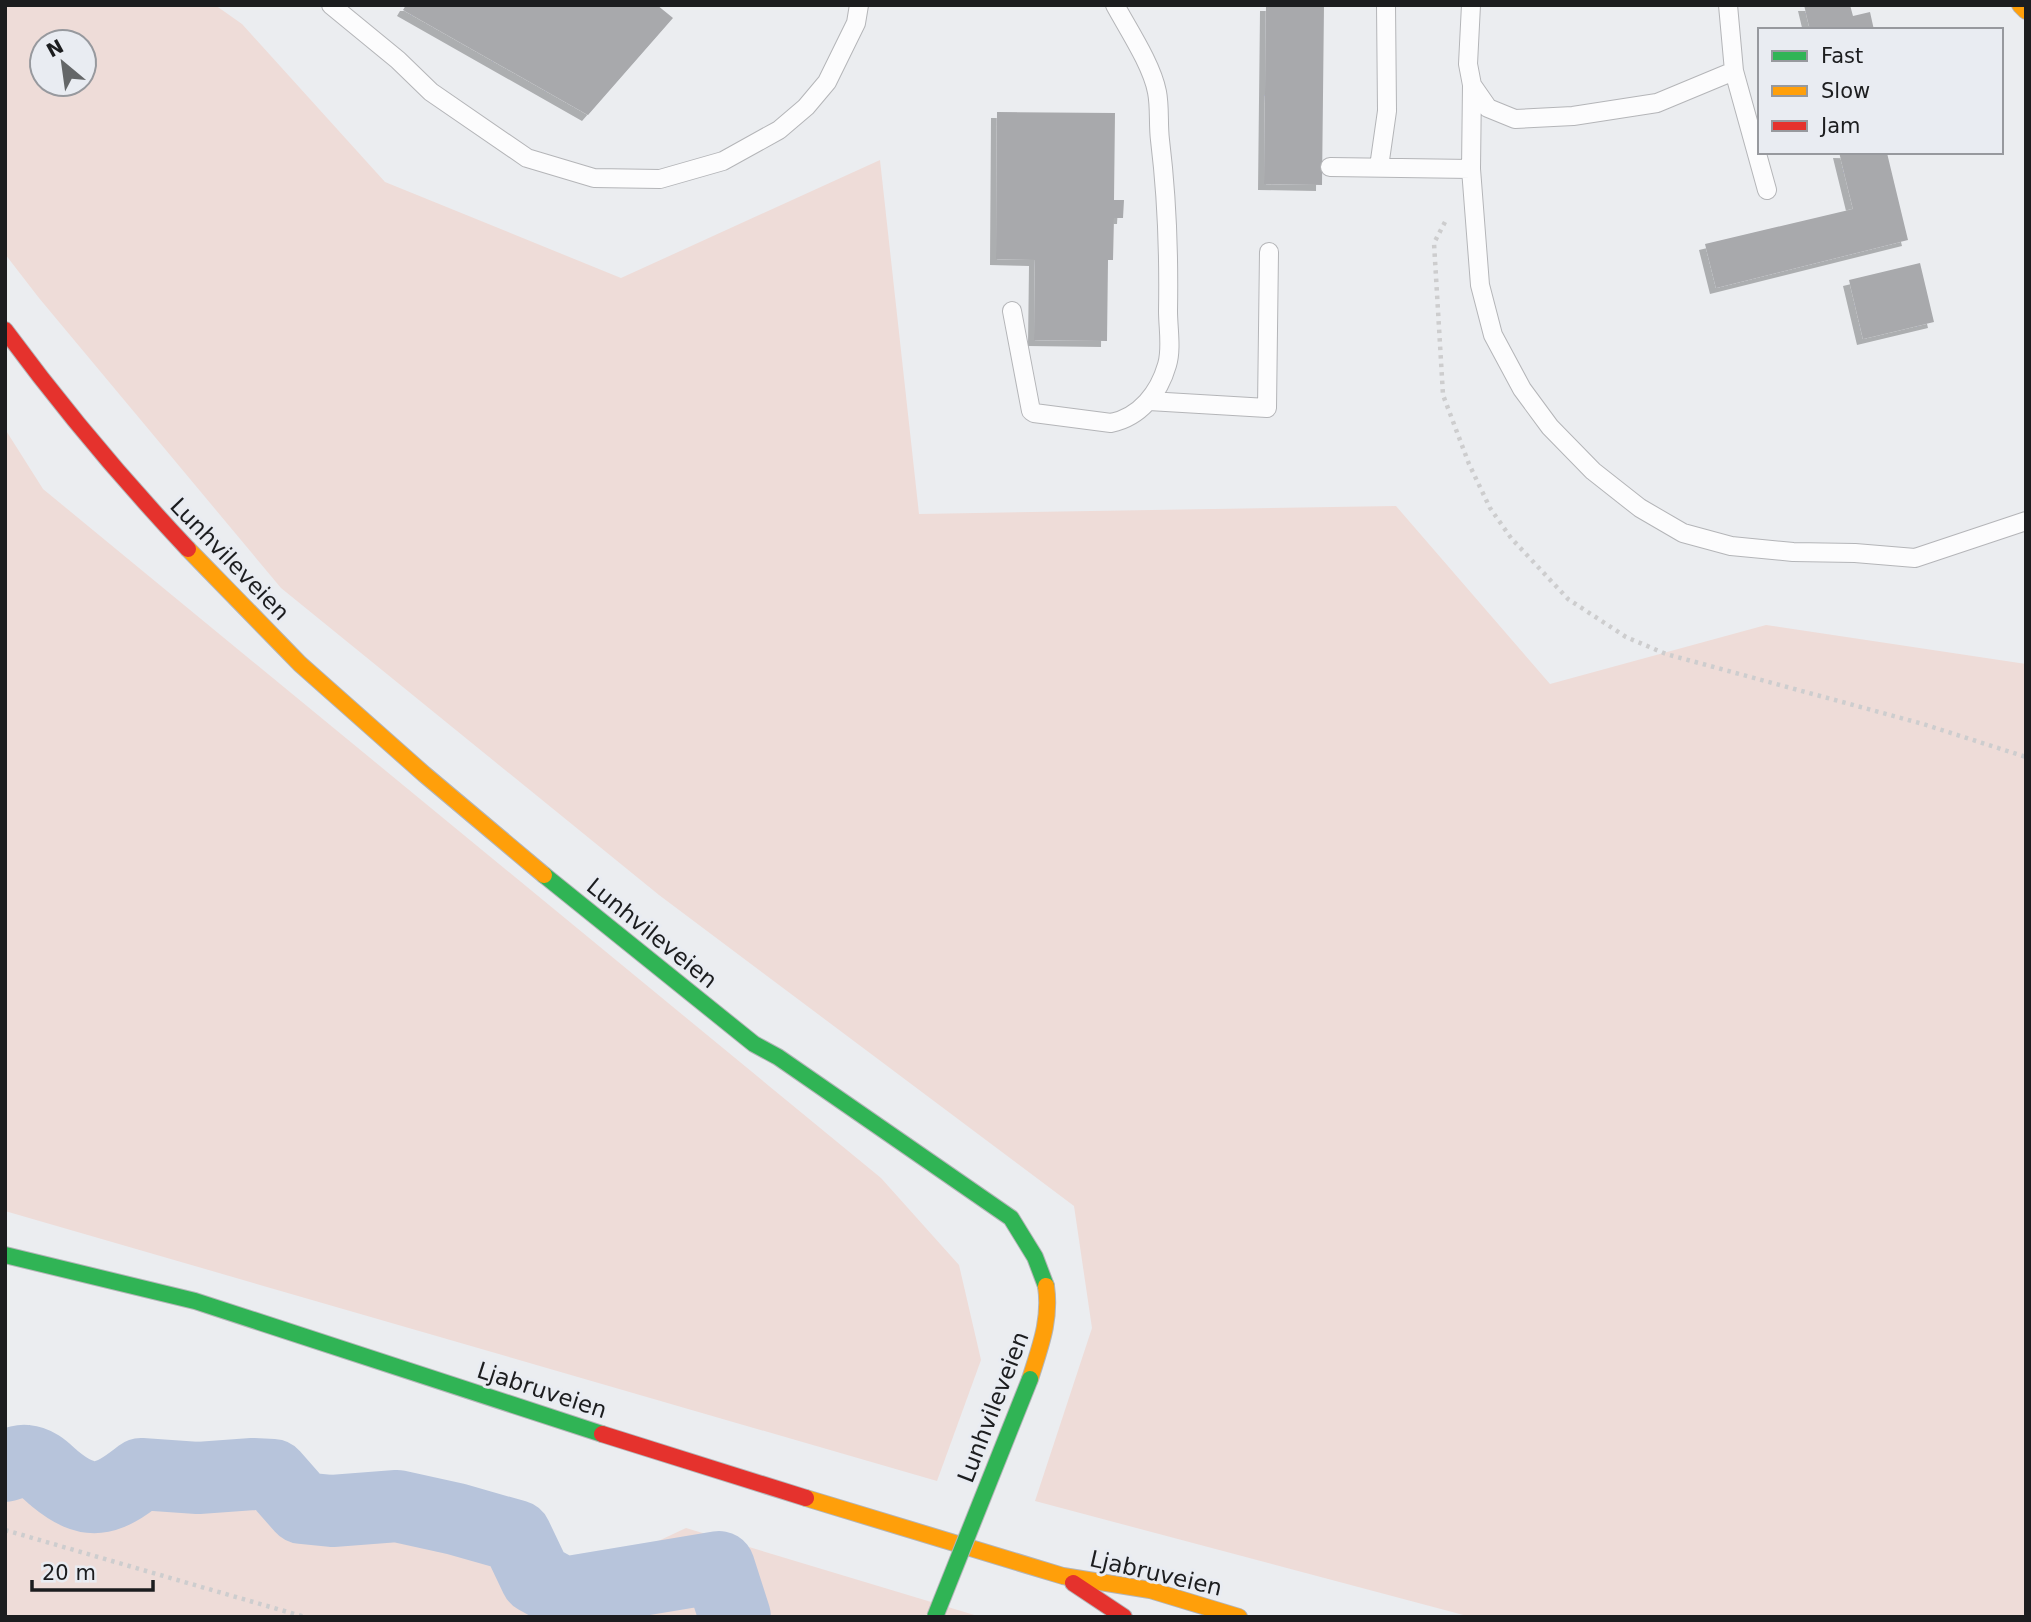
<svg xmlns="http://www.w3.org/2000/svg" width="2031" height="1622" font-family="'DejaVu Sans',sans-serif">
<defs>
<filter id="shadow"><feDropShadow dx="-6" dy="6" stdDeviation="0" flood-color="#0004"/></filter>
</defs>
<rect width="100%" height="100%" fill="#ebedf0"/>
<path fill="#eedcd8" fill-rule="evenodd" d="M5,5H215L242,24L385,182L621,278L880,160L919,514L1396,506L1550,684L1766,625L2026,664V1617H1471L1035,1501L1092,1328L1074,1206L659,895L281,588L39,298L5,254ZM42,42H84V84H42Z
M5,429L43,489L881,1178L959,1265L981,1360L937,1481L5,1211Z
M5,1447L607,1565L686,1528L981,1617H5Z"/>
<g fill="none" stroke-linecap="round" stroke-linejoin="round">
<path stroke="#b7c4db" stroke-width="72" d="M5,1466C12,1464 20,1460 26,1461C38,1462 46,1471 54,1478C89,1507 107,1501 141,1474L198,1478L253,1474L273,1475L302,1508L332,1511L397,1506L456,1519L516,1536L536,1578L563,1593L719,1567L735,1617"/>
</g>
<path fill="#a8a9ac" filter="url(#shadow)" d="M406,5H657L673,18L588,115L403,10Z
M1266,5H1324L1322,185L1264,184Z
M1804,5H1850L1853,16L1870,12L1874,30H1810Z
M997,112L1115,113L1114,200H1124L1123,218H1114L1113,260H1108L1107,341L1034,340L1035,260L996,259Z
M1839,152L1887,153L1908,240L1716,288L1705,244L1853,209Z
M1920,263L1934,322L1863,339L1849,280Z"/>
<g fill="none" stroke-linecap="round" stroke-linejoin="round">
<defs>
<path id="lane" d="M331,5L398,60L431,92L527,158L594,178L660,179L723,161L779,130L806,107L827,82L856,23L859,5
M1471,5L1468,64L1472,85L1488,108L1515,119L1573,116L1657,103L1734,71L1767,190
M1728,5L1734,71
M1472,85L1471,169L1480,285L1493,335L1522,389L1550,427L1593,471L1640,508L1683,533L1731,546L1793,552L1855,553L1915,558L2026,521
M1330,167L1471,169
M1379,167L1387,111L1386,5
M1012,311L1031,411L1034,413L1111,423C1140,417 1159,393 1167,365C1172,349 1168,328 1168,311C1169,254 1167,197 1160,140C1158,124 1160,107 1157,92C1152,65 1128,29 1115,5
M1149,401L1267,408L1269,252"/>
<path id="fast" d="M544,875L754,1044L778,1057L1011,1218L1035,1257L1046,1286
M5,1255L195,1301L602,1434"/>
<path id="slow" d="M2020,5L2026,11
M188,549L300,664L424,774L544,875
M1030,1379C1040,1347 1051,1320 1046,1286
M806,1498L1063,1576L1150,1590L1239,1617"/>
<path id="jam" d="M5,330C61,406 123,480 188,549
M602,1434L806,1498
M1073,1583L1124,1617"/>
</defs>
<use href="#lane" stroke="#b4b5b8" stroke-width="20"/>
<use href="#fast" stroke="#b4b5b8" stroke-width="18"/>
<use href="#slow" stroke="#b4b5b8" stroke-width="18"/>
<use href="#jam" stroke="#b4b5b8" stroke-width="18"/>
<path stroke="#cdcdce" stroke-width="4.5" stroke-dasharray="3.5 5" stroke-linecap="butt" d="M1445,222L1434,243L1443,395L1469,464L1490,508L1511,538L1568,599L1626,637L1666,654L1923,724L2026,757
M5,1530L305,1617"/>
<use href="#lane" stroke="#fcfcfd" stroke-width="18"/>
<use href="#fast" stroke="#30b455" stroke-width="16"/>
<use href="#slow" stroke="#ff9f0a" stroke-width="16"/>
<use href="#jam" stroke="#e5322d" stroke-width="16"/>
<defs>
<path id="fast-bridge" d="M935,1617L1030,1379"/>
</defs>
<use href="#fast-bridge" stroke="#b4b5b8" stroke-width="18" stroke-linecap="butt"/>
<use href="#fast-bridge" stroke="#30b455" stroke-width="16"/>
</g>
<g text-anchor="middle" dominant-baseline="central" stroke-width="6" stroke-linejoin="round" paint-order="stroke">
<g font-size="23" fill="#1c1d1f" stroke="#e9ecf2">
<text transform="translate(230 559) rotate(46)">Lunhvileveien</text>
<text transform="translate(652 933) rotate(39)">Lunhvileveien</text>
<text transform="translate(542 1390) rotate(18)">Ljabruveien</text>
<text transform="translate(993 1407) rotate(-69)">Lunhvileveien</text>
<text transform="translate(1156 1573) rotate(13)">Ljabruveien</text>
</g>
</g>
<rect width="2031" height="1622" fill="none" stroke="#1c1d1f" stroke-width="14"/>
<rect x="1758" y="28" width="245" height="126" fill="#e9ecf2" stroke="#97999e" stroke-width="2"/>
<rect x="1772" y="51" width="35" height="10" fill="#30b455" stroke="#97999e" stroke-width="2"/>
<text x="1821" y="63" font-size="21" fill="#1c1d1f">Fast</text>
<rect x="1772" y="86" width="35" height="10" fill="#ff9f0a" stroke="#97999e" stroke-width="2"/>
<text x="1821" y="98" font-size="21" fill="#1c1d1f">Slow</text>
<rect x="1772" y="121" width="35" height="10" fill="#e5322d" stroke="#97999e" stroke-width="2"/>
<text x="1821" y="133" font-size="21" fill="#1c1d1f">Jam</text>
<g transform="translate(63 63) rotate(331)"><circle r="33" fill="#e9ecf2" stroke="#97999e" stroke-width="2"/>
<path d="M0-5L12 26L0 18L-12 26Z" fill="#646668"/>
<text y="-10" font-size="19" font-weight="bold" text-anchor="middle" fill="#1c1d1f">N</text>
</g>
<path d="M32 1580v10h121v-10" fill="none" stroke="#1c1d1f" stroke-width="3.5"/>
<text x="42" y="1580" font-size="21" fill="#1c1d1f" stroke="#e9ecf2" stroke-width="5" paint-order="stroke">20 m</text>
</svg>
